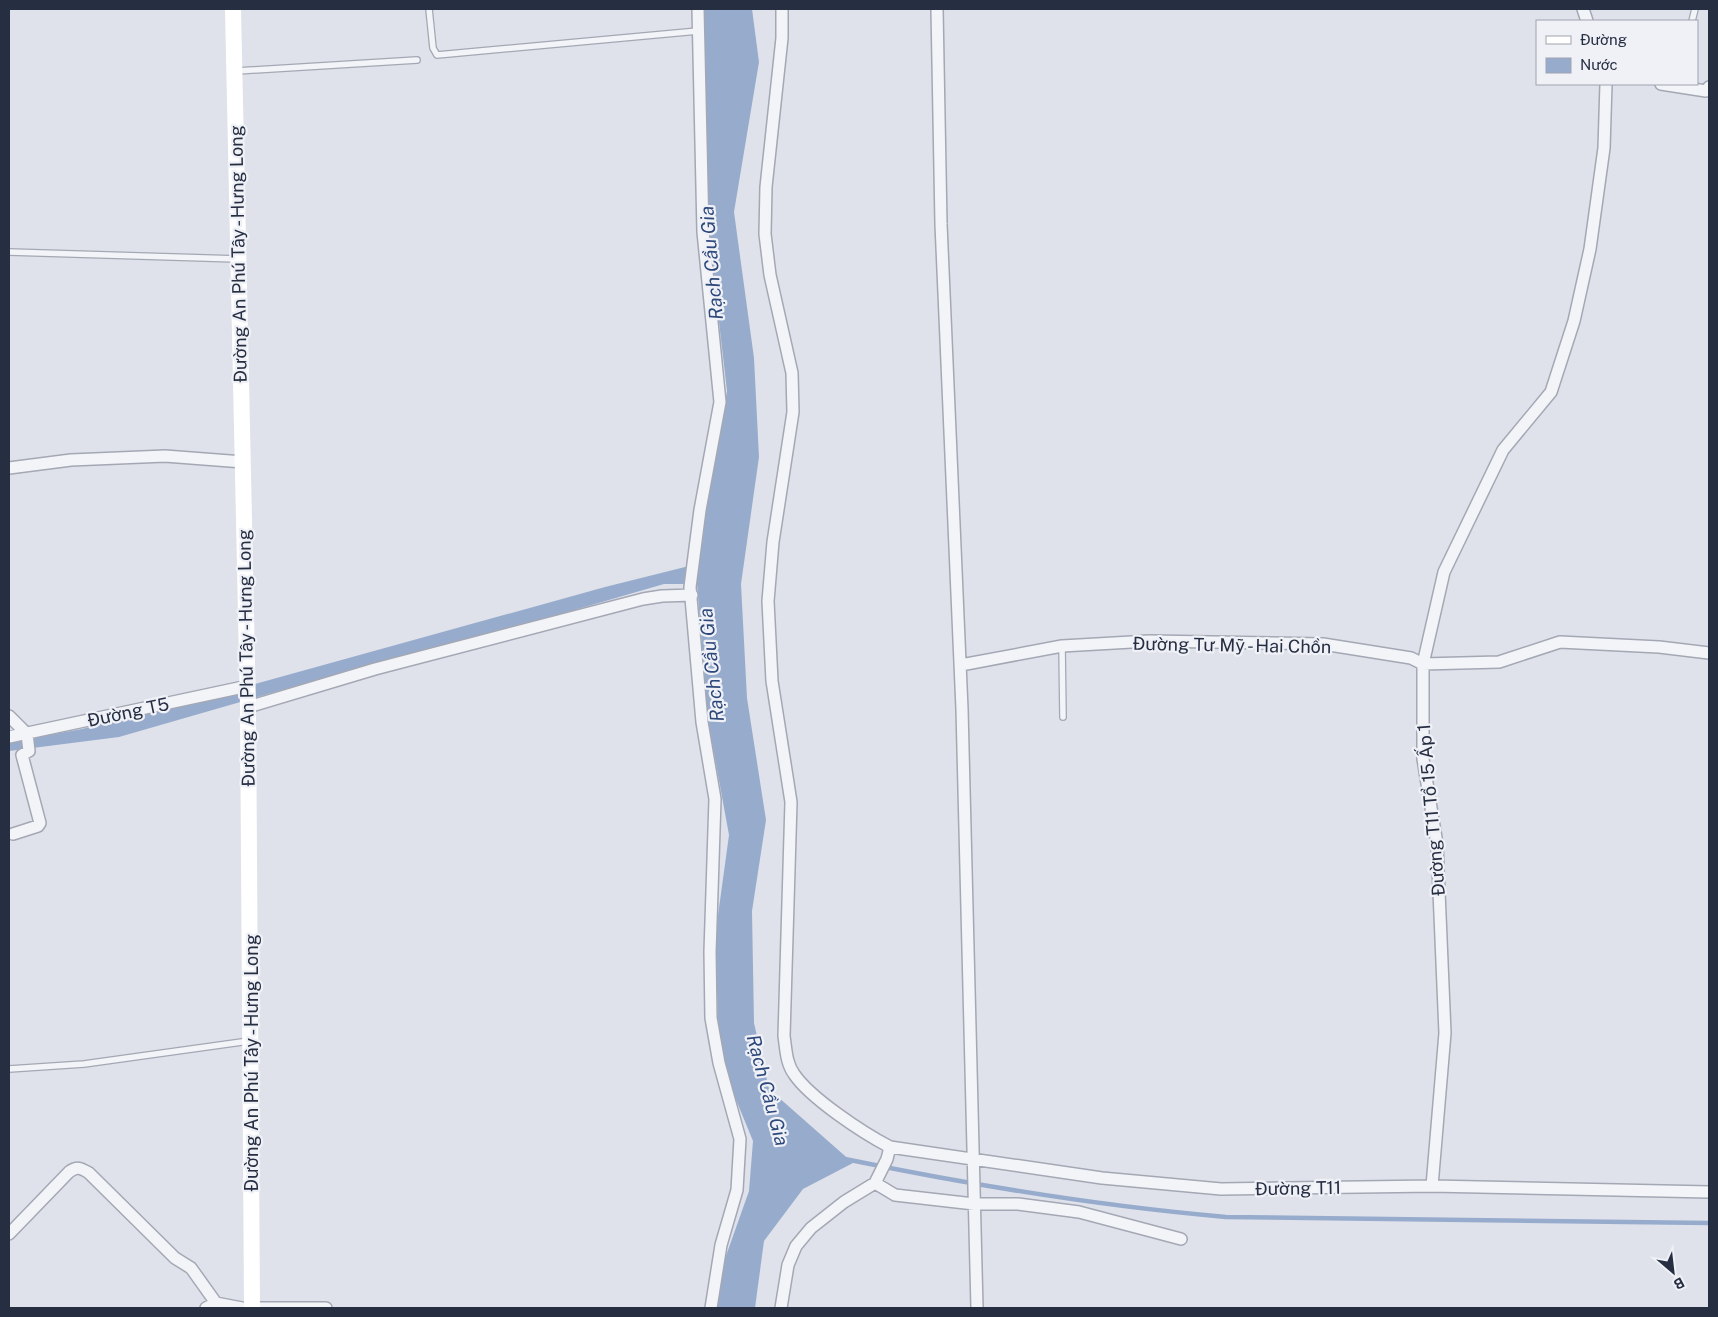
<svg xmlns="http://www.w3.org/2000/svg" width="1718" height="1317" font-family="'Public Sans',sans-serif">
<rect width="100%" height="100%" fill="#dfe2ea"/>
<path fill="#97accd" d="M705,9H752L759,62L734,212L754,358L759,457L741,584L747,698L766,820L752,911L754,1023L769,1089L853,1163L803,1189L764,1241L755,1308H717L722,1267L749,1191L753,1141L725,1073L718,1019L715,937L729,835L708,720L697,584H664L547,618L393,658L119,737L9,751V742L82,729L201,699L605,587L697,564L727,391L706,209L704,112Z"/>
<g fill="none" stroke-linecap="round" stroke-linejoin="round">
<path stroke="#97accd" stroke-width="4.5" d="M845,1159C971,1185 1098,1206 1226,1217L1709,1223"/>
<defs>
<path id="lane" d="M429,9L433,48L437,55L698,31
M1692,21L1695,9
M237,71L417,60
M9,252L238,259
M1062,646L1063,717
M9,1069L84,1064L249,1041"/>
<path id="street" d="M698,9L703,232L720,402L700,510L690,587L702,722L715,799L710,952L711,1018L719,1063L740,1139L737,1190L721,1245L711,1308
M782,9V38L766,187L765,234L770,275L792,373L793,412L773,542L768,601L772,681L791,802L784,1036C786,1049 786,1063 794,1074C810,1098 863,1133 890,1147L1102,1178L1221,1189L1432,1186L1709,1192
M937,9L941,224L962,709L977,1308
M1583,9L1587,21
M1661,84L1706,91L1709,87
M9,468L71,460L165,456L243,462
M961,665L1062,646L1149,641L1323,644L1411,658L1423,664L1499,662L1560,642L1659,647L1709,653
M248,707L375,669L643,599L662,596L692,595
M9,716L27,734L29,751L22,755L40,823L38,826L13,834
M9,737L248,686
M875,1183L895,1195L974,1204H1018L1079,1212L1181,1239
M1432,1186L1445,1033L1437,844L1423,759V664L1444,572L1503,450L1551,392L1574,321L1590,249L1604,148L1606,84
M9,1234L69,1172C77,1166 81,1168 89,1173L175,1258L191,1268L216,1303
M206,1308L216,1303L242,1308
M252,1308H326
M781,1308L788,1265L796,1246L811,1228L844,1202L875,1183L887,1159L890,1147"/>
</defs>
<use href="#lane" stroke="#a4a8b4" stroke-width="8"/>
<use href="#street" stroke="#a4a8b4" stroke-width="14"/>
<use href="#lane" stroke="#f2f4f8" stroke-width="5.5"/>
<use href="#street" stroke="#f2f4f8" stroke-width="11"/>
<path stroke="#fff" stroke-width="16" d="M233,9L248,707L252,1308"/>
</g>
<g text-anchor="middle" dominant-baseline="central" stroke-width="4.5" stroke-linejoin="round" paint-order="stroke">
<g font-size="18" fill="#262e42" stroke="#eff1f7">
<text transform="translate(238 254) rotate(-91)">Đường An Phú Tây - Hưng Long</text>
<text transform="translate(1232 645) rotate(1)">Đường Tư Mỹ - Hai Chồn</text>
<text transform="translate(246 658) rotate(-91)">Đường An Phú Tây - Hưng Long</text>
<text transform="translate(128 712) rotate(-12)">Đường T5</text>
<text transform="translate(1431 810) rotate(-95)">Đường T11 Tổ 15 Ấp 1</text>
<text transform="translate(251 1063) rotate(-90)">Đường An Phú Tây - Hưng Long</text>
<text transform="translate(1298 1188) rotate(-1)">Đường T11</text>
</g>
<g font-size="19" font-style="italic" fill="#2d487a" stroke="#eff1f7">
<text transform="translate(711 263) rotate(-95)">Rạch Cầu Gia</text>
<text transform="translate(711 665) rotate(-96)">Rạch Cầu Gia</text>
<text transform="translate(768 1090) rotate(75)">Rạch Cầu Gia</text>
</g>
</g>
<rect width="1718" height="1317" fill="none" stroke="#262e42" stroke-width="20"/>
<rect x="1536" y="20" width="162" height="65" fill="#eff1f7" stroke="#9fa3af"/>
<rect x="1546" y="36" width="25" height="8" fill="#ffffff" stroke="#9fa3af"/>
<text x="1580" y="45" font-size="15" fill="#262e42">Đường</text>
<rect x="1546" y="58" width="25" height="15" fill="#97accd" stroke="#9fa3af"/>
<text x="1580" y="70" font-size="15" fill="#262e42">Nước</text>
<g transform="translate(1673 1272) rotate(152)" stroke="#eff1f7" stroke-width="4" paint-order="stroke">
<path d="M0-4L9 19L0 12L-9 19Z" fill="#262e42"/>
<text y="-8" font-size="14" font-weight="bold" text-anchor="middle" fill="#262e42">B</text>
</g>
</svg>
